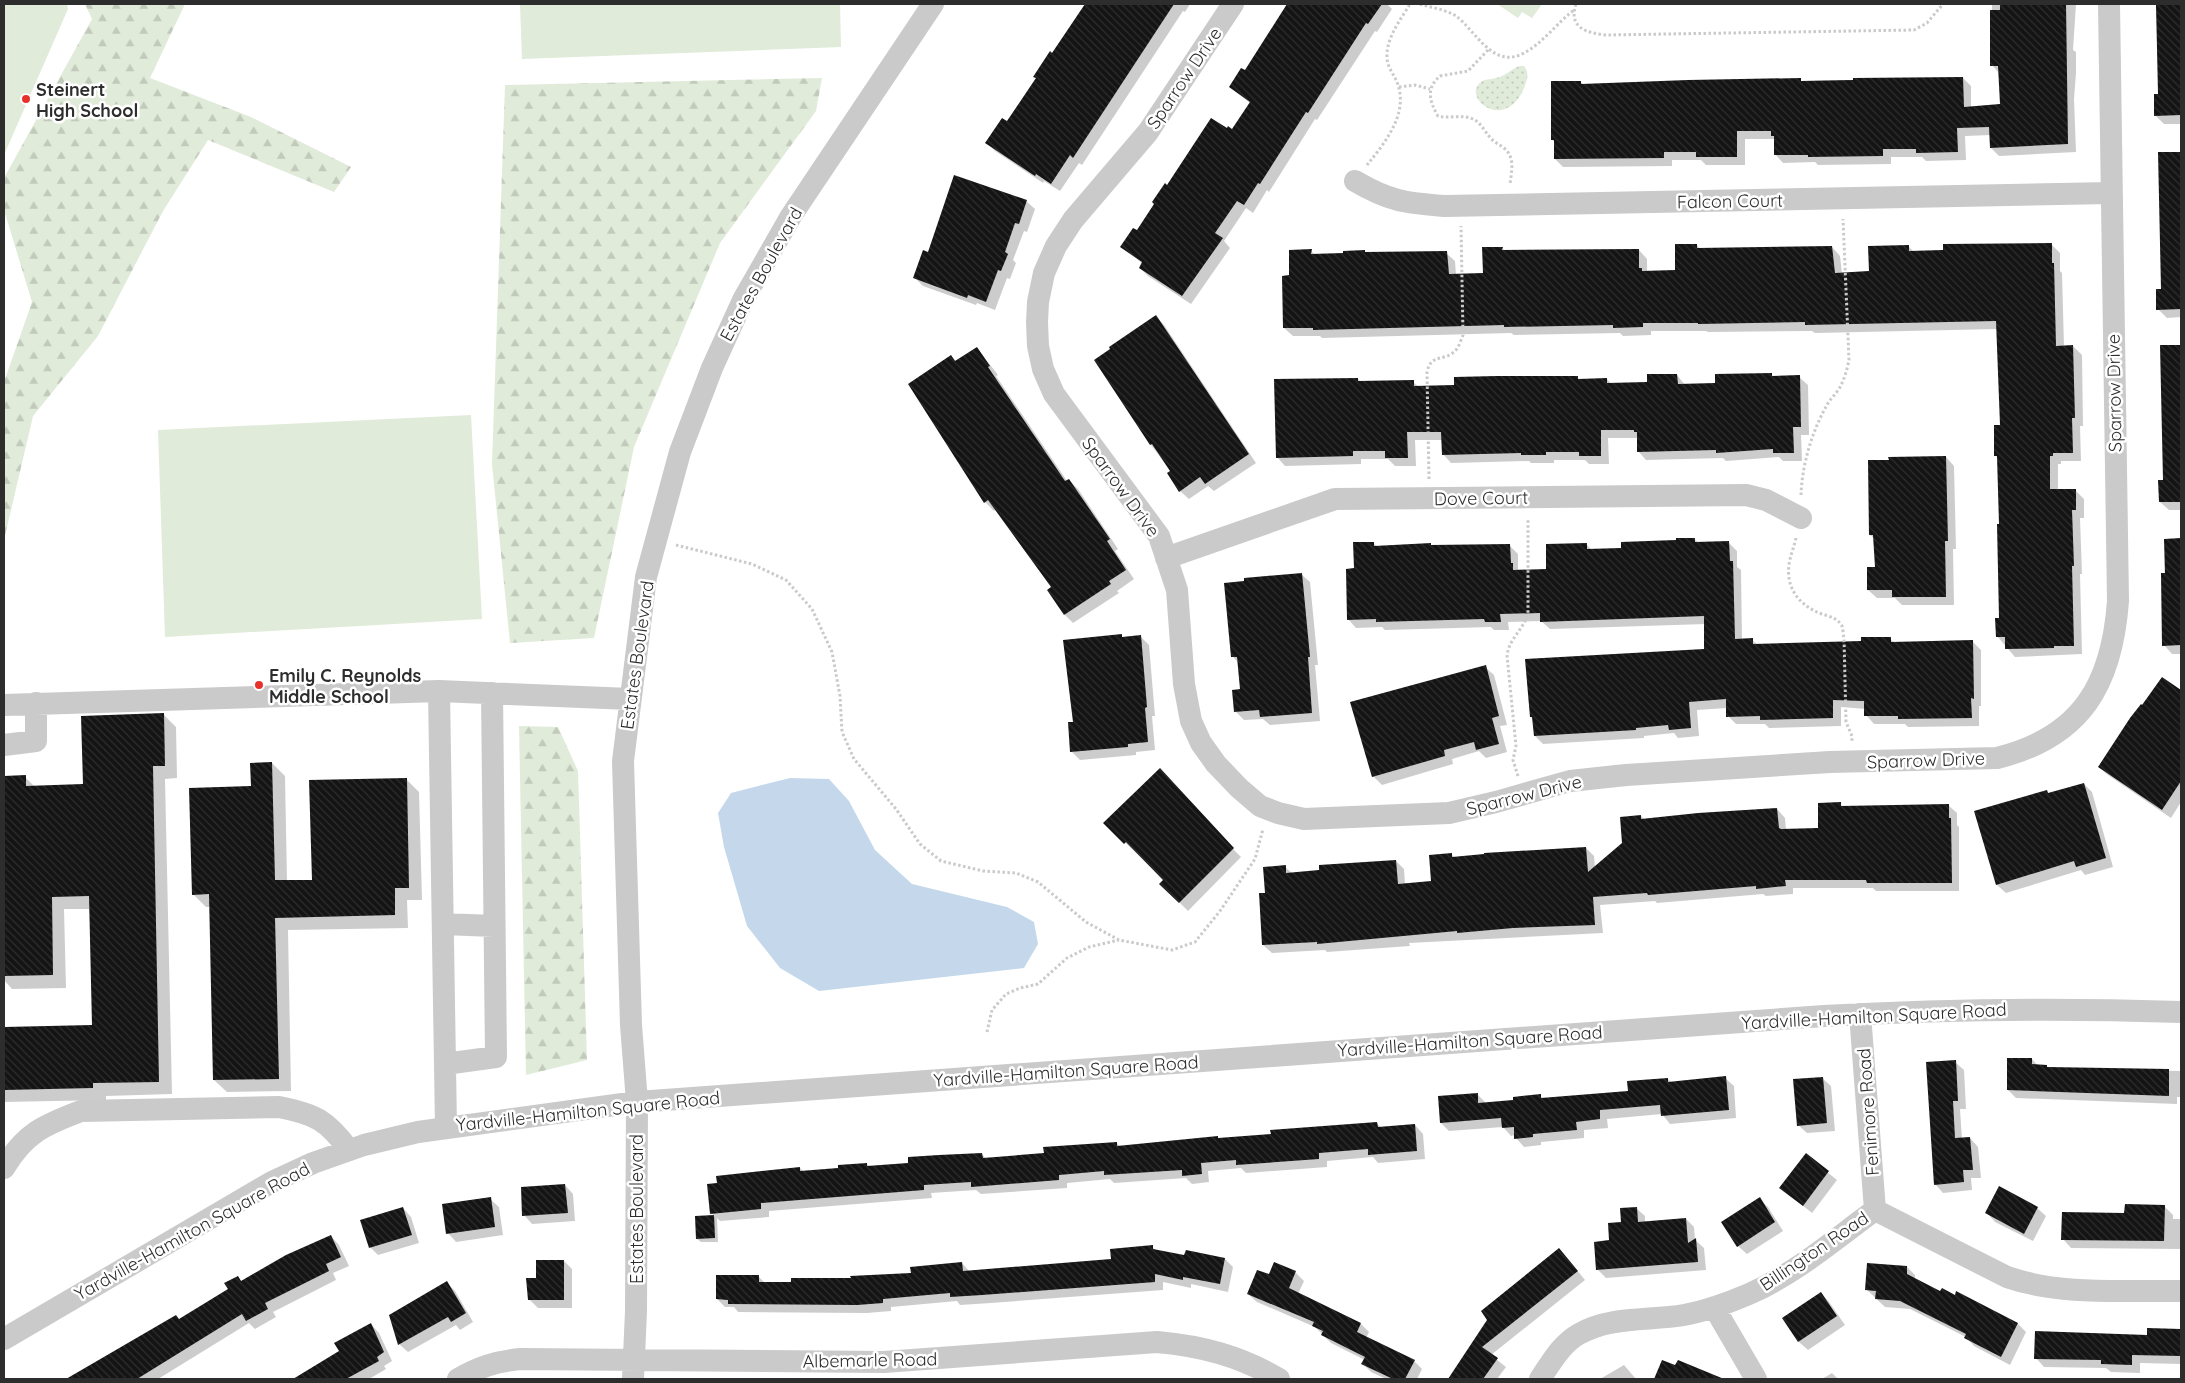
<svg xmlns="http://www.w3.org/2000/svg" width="2185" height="1383" font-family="Quicksand,sans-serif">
<defs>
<pattern id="green-dots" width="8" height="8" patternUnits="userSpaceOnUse" patternTransform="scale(1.25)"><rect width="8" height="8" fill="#e1ebd9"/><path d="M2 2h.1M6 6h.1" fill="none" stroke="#c1cabb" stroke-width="1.8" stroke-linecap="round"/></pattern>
<pattern id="forest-firs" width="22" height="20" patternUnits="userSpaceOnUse" patternTransform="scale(1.25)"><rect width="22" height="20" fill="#e1ebd9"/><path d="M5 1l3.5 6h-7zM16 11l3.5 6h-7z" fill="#c1cabb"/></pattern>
<pattern id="building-back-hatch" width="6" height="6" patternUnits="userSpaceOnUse" patternTransform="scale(1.25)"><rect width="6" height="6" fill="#141414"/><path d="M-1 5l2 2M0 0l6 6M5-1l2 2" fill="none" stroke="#2e2e2e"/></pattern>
</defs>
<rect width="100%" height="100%" fill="#fff"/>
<path fill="url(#green-dots)" d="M1520,66H1524C1530,74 1527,79 1524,88C1506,132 1464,100 1479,84C1484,78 1490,80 1496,78C1506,76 1511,69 1520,66Z"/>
<path fill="url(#forest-firs)" d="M85,4H185L150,78L251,117L351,167L334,192L208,140L163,211L98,336L33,416L4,540V382L32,302L4,210V178L92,19Z
M822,78L816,111L720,243L634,447L594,638L510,643L492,464L505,85Z
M519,726L558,727L578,771L587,1060L526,1075Z"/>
<path fill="#e1ebd9" d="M4,4H67L68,9L4,155Z
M520,4H840L841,47L522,59Z
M1497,4H1542L1532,18L1522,12L1518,18Z
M471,415L482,619L165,637L158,430Z"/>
<path fill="#c5d8eb" d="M790,778L829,779L849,801L875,850L912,884L1007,907L1034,922L1038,944L1024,968L819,991L780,968L747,926L724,847L718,813L731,793Z"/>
<path fill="#0003" d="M1086,4H1190L1185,12L1183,11L1082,165L1079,163L1060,191L1044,181L1043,183L995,151L987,143L1007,122Z
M1289,4H1387L1392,9L1377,32L1375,31L1317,120L1315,119L1269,192L1267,190L1253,213L1246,208L1224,241L1230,248L1191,304L1148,276L1140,268L1143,264L1122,247L1137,232L1168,186L1227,130L1233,131L1250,103L1230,87L1245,72Z
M1992,4H2076L2073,50L2076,52V73L2074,99L2076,152L1999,156L1991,148V135L1965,136L1966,160L1926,161L1922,157H1891V164L1818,165L1815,162L1783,163L1775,154V139H1745V165H1706L1701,160H1672V166L1563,167L1555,159V142L1552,140L1581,82L1584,85L1963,78L1971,86V107L2001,105L1999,73L1992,65Z
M2156,4H2181V317L2167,318L2158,309L2162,290L2180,153V124H2164L2155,115L2160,96Z
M1026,201L1035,209L1027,232L1024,231L1013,260L1016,263L1010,279L1007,278L995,310L977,303L976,305L923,286L914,277L928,253Z
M2051,244L2060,253V271L2062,273L2064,347L2073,346L2082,355L2083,426H2080L2081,461H2061V464H2058V490H2075L2084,499V518H2080L2082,574H2080L2082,654L2015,657L1997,636L2000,620V525L1999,459L1996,456L2001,426L1998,329L1815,333L1812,331L1708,332L1706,331H1651V335L1623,336L1620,333L1514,335L1511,333L1322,338L1320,336H1293L1284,328L1291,277L1311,251L1315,255H1345L1365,252L1367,254L1446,253L1455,261L1456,275L1484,274L1502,248L1506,252L1639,250L1647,259V272L1677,271L1697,245L1700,249L1832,247L1840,256L1842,274L1870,272L1909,247L1914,252Z
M1156,316L1164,325L1256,463L1214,491L1208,486L1189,499L1180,491L1171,471L1151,445L1096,360Z
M2162,346H2181V510H2169L2160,502L2164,482Z
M977,348L998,375L996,376L1067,481L1069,480L1078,489L1118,549L1115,551L1134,579L1117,591L1119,593L1073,623L1065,615L1053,588L996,509L994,511L985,502L951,356L956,361Z
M1771,374L1774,377H1799L1808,385L1809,435H1801L1802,461H1783L1779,457L1726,461L1723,458L1646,460L1638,451V438H1608L1609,464H1589L1585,460H1554V463H1531L1529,461L1451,463L1443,454V440H1415L1416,466H1395L1388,459H1361V464L1285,466L1277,457L1358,379L1361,382H1413L1419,387L1455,386L1577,377L1580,380L1607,379L1611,384H1648L1677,375L1685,385L1716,384Z
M1946,457L1954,466L1956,549H1953L1954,605H1902L1895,598H1877L1868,590L1876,568L1875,539L1870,535Z
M1694,539L1699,543H1729L1737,551V567L1741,570L1742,640H1752L1758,645L1863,642L1890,639L1895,643L1972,641L1981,650V706H1979V726L1908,727L1905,724H1874L1866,715V709L1841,707V726L1769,728L1765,724H1736L1728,716L1727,708L1697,710L1699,736L1678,738L1674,733L1644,736V738L1543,744L1535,736L1534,720L1531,717L1706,650V624L1550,629L1541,621L1508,622L1509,630H1494L1491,627L1385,630L1382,627L1356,628L1348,619L1355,570L1373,543L1378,547L1509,545L1518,554V571H1548L1587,545L1592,550L1622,549Z
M2181,539V654H2172L2164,645L2165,540Z
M1301,574L1310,582L1318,665H1315L1320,721L1270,725L1263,719L1244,720L1236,712L1233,691L1241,690L1239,663L1233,657Z
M1121,636L1123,638L1140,636L1149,645L1155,716H1152L1155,750L1136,752V755L1080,760L1071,751L1074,723Z
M1485,667L1494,675L1507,725L1500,726L1507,752L1486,758L1479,751L1452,759L1453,764L1382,785L1373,776Z
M2181,689V802L2171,818L2108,775L2099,767Z
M163,714L176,727L177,778L165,779L172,1094L106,1096V1100L4,1102V1028L93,1026L90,909H64L66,988L12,989L4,980V777H25L35,787L84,786Z
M272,763L285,776L287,881H313L406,779L419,792L422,900H407L408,928L288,930L291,1091L227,1092L214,1080L211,907H206L193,894L252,787Z
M2084,784L2092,792L2113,867L2085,875L2081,870L2006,893L1997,885L2046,791L2049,794Z
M1840,804L1844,807L1948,805L1957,813V825L1959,827V891H1876L1873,888H1793V894L1766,896L1763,894L1657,903L1655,901L1600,905L1603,933L1409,943L1410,946L1327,952L1325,950L1272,953L1263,945L1267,894L1285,867L1293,874L1396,861L1404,869L1405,885L1432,882L1451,854L1455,858L1586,848L1594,856L1595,868L1624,843L1641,816L1645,820L1777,809L1785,818L1786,830L1819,829Z
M1105,823L1216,832L1241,857L1188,911L1161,884L1164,880Z
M2032,1059L2038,1066L2048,1068L2181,1071V1097H2177V1104L2016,1098L2008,1090Z
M1955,1062L1964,1070L1966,1109H1960L1962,1139L1970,1138L1978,1147L1981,1178H1971L1972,1190L1943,1193L1935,1184Z
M1725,1078L1734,1086L1736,1118L1670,1124L1662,1114L1607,1119L1608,1128L1584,1130V1138L1541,1142V1145L1524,1147L1516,1138L1515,1135L1511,1136L1503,1127L1449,1131L1441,1123L1477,1094L1486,1103L1515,1101L1540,1096L1544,1099L1629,1092L1668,1079L1672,1083Z
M1822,1078L1831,1086L1835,1131L1807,1133L1798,1125Z
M1377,1123L1381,1128L1415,1125L1423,1134L1425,1159L1378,1163L1373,1157L1327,1161V1167L1246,1173L1241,1168L1208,1171L1209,1182L1192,1184L1186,1178L1114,1183L1110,1179L1067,1183V1188L981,1194L976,1190L931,1193L932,1198L769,1211V1217L720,1221L717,1218L718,1242H701L697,1239L696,1217L715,1216L711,1213L800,1168L804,1172L839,1169L867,1164L870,1167L910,1164L982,1154L986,1159L1045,1154L1117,1143L1120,1147L1272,1136Z
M1806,1155L1837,1180L1812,1213L1781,1188Z
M565,1185L573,1194L575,1221L532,1224L524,1215Z
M490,1199L499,1207L503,1235L456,1242L448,1233Z
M1759,1199L1768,1207L1783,1231L1747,1254L1738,1246Z
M2164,1206L2173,1215V1219H2181V1249L2071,1248L2063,1239L2126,1214Z
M403,1208L411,1217L419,1243L378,1255L370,1247Z
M1636,1208L1645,1216V1222L1686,1219L1694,1227L1695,1240L1704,1248L1706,1270L1606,1278L1597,1269L1610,1241Z
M2037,1208L2046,1216L2033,1241L1995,1222L1987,1213Z
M331,1236L339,1245L349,1266L333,1273L336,1280L273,1312L276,1317L255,1329L249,1323L158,1379H78L230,1290L238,1277L242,1282Z
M1152,1247L1157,1251L1185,1257L1225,1259L1233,1267L1228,1292L1191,1284V1288L1163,1282V1290L991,1303L960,1305L957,1301L891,1307V1311L867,1313L738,1312L734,1307H725L717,1299L758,1276L765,1283L852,1279L912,1274L962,1263L970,1272L1112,1260Z
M1567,1258L1585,1280L1491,1355L1506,1367L1497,1379H1450Z
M564,1261L572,1269V1308H538L529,1299L537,1279Z
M1907,1267L1915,1275V1279L1941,1293L1955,1296L1957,1293L2018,1324L2026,1332L2010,1365L1974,1346L1966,1337L1910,1309L1885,1307L1866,1289Z
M1295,1272L1304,1281L1298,1294L1361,1324L1369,1332L1366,1338L1414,1361L1422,1369L1417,1379H1386L1371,1372L1363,1364L1365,1360L1331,1343L1315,1327L1257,1302L1248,1294L1270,1276Z
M447,1283L455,1291L473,1322L460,1330L456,1325L408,1352L399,1344Z
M1821,1293L1829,1302L1845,1325L1808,1350L1799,1342L1784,1318Z
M371,1324L379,1333L392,1361L384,1366L386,1369L369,1379H295L340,1352Z
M2149,1329L2181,1330V1364L2140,1363V1373L2111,1372L2106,1368L2044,1367L2036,1358L2148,1336Z
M1663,1361L1676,1367L1702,1371L1711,1379H1655Z
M1624,1365L1636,1379H1600Z
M1832,1373L1838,1379H1822Z"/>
<path fill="url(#building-back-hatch)" d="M1085,4H1174L1073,158L1070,155L1051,184L1036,174L1035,176L985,143L1002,118L1007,121L1036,78L1033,77L1050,51L1052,53Z
M1287,4H1382L1368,24L1366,23L1308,113L1306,112L1260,184L1258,183L1244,205L1237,201L1215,233L1223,238L1182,296L1139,268L1142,262L1120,247L1133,228L1137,230L1154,204L1152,202L1165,183L1167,185L1211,118L1227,128L1228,126L1232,129L1250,102L1229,87L1241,68L1245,70Z
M2000,4H2066L2068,144L1990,148L1989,127L1957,128L1958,152L1916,153V149H1883V156L1808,157V155H1774V136H1771V131H1737V157H1696V152H1664V158L1554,159V140H1551V81H1581V84L1688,80L1801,78V81L1853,80V78L1963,77L1964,107L2000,104L1998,66H1990V10H2000Z
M2156,4H2181V115L2154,116V94H2158Z
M2158,152H2181V309L2156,310V289H2161Z
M954,175L1027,200L1019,224L1015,223L1005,252L1008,254L1001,271L998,270L986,302L968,295L967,298L913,278L923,250L928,252Z
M2052,243V263H2054L2056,346L2073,345L2075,418H2072L2073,453H2053V456H2050V489H2076V510H2072L2074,566H2072L2074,646H2054V648L2005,649V637H1996L1995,618H1999L1997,524H1999L1997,456H1994V425H2000L1996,321L1805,325V322L1698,324V323H1643V327L1613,328V325L1504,327V325L1313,330V328H1283L1282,276L1289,275V250L1312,249L1311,254L1343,253V251L1365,250V252L1447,251L1449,274L1483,273L1482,247H1503L1502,250L1639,249V268H1642V271L1675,270V244H1697V248L1832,246L1835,273L1869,271L1868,246L1909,245V251L1943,250V244Z
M1156,315L1249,454L1205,484L1200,477L1179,492L1167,473L1170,471L1152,444L1150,445L1094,360L1110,349L1109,347Z
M2160,345H2181V502H2159L2158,480H2163Z
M977,347L990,366L988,367L1065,481L1069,479L1082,498L1110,539L1107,541L1126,570L1109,581L1111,584L1064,615L1047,590L1051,587L988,500L984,503L908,384L951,355L955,361Z
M1772,373V376L1800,375L1801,427H1793L1794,453H1773V449L1716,453V450L1637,452V432H1634V430H1601V456H1579V452H1546V455H1521V453L1442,455L1441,432H1407L1408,458H1385V451H1353V456L1276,458L1274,379L1358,378V381L1414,380V386L1454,385V377L1497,376H1578V379L1607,378V383L1647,382V374H1677L1678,384L1715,383V374Z
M1946,456L1948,541H1945L1946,597H1892V590H1867V567H1875L1873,535H1869L1868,460H1889L1888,457Z
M1676,538H1695V542L1729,541L1730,561H1733L1735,639L1753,638V644L1861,641V637H1891V642L1973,640L1974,699L1971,698L1972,718L1898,719V716H1864V701L1833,700V718L1760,720V716L1726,717V699L1689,702L1691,728L1669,730L1668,725L1636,728V730L1534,736L1532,717H1530L1525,659L1704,649V616L1540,622V613L1500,614L1501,622H1485L1484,619L1376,622V619L1347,620L1346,569L1354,568L1353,542H1374V546L1431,543V545L1510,544L1511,563H1513V570L1546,569V544L1587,543V549L1621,548V542L1676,540Z
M2181,538V645L2162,646L2161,573H2165L2164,539Z
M1302,573L1310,657H1308L1312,713L1260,717L1259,710L1234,712L1232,690L1240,689L1237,657H1231L1224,583L1244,581V578Z
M1122,634V637L1141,635L1147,707L1145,708L1148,742L1128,744V747L1070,752L1068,722H1073L1063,640Z
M1486,665L1499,716L1492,718L1499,744L1476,750L1474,742L1444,750L1445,756L1372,777L1350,702Z
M2162,677L2181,690V781L2162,810L2098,767L2130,718L2141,704L2142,705Z
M164,713L165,766H153L159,1082L93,1083V1088L4,1090V1027L92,1025L89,896L52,897L53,975L4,976V776L26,775V786L83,784L81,716Z
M272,762L275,880H312L309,780L407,778L409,888H395V915L275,918L279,1079L213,1080L209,894L192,895L189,788L251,786L250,763Z
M1160,768L1234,848L1179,903L1159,884L1163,880L1126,842L1124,844L1103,823Z
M2084,783L2106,858L2076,867L2074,861L1996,885L1974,811L2047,790L2048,793Z
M1841,802V806L1949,804V818H1951L1952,883H1867L1866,880H1785L1786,886L1756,889V886L1648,895L1647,893L1593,897L1595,925L1513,928L1457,933V931L1317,944V942L1262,945L1259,893H1265L1263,867L1286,865V873L1319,870V865L1396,860L1398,884L1431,881L1429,855L1452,853V857L1484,854V853L1586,847L1588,872L1622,843L1620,817L1641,815V819L1698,813L1777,808L1779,828L1781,829L1818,828V803Z
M2007,1058H2032V1064L2047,1065V1067L2169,1069V1096L2007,1090Z
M1956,1060L1958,1101H1953L1955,1138L1970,1137L1973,1170H1963L1964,1182L1934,1185L1926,1062Z
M1726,1076L1729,1110L1661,1116L1660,1105L1600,1110V1119L1576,1122L1577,1130L1533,1134V1137L1514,1139V1127L1502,1128L1501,1118L1440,1123L1438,1096L1478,1093V1103L1513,1100V1097L1541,1094V1098L1628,1091L1627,1081L1668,1078V1082Z
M1823,1077L1827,1123L1797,1126L1793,1079Z
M1377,1122L1378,1127L1415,1124L1417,1151L1368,1155V1149L1319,1153V1159L1236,1165V1160L1201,1163L1202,1174L1182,1176V1170L1104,1175V1171L1059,1175V1180L971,1187V1182L924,1185V1190L761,1203V1209L710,1214L707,1184L717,1183L716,1176L800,1167V1171L838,1168V1165L867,1163V1166L908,1163V1157L939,1155L982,1153L983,1158L1044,1153L1043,1147L1117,1142V1146L1218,1136V1138L1271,1134L1270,1130Z
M1806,1153L1829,1171L1803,1206L1779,1188Z
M565,1184L568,1213L522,1216L521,1187Z
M1999,1186L2038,1207L2024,1234L1985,1213Z
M491,1197L495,1227L446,1234L442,1204Z
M1760,1197L1775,1222L1737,1247L1721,1222Z
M2125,1204L2165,1205L2164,1241L2061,1240L2062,1212L2124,1213Z
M403,1207L412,1235L369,1248L360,1220Z
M1637,1207L1638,1222L1686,1218L1688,1243L1696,1238L1698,1262L1596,1270L1594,1242L1609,1240L1608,1223L1621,1222L1620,1208Z
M714,1215L715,1238L696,1239L695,1216Z
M331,1235L341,1257L326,1264L329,1271L265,1303L268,1309L246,1321L242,1314L137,1379H66L176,1315L179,1319L228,1289L224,1283L238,1276L241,1281L286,1255Z
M1153,1245V1249L1184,1255L1186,1250L1225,1258L1220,1284L1183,1277V1280L1155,1274V1282L982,1295L950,1297V1293L883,1299V1303L857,1305L728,1304V1300L716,1299V1275H759V1282H791V1278H851L850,1276L911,1273L910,1267L962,1262L963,1271L1111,1259L1110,1249Z
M1559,1248L1578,1271L1482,1347L1498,1358L1483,1379H1448L1487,1320L1481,1311Z
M536,1260H564V1300H528L526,1278H536Z
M1274,1262L1296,1271L1289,1288L1361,1323L1357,1332L1415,1360L1405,1379H1393L1361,1364L1365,1357L1321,1335L1323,1331L1312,1326L1314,1322L1247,1294L1257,1270L1269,1274Z
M1867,1263L1907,1266V1274L1940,1291L1942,1288L1955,1295L1956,1291L2018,1323L2001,1357L1964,1338L1966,1334L1900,1301L1875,1299L1876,1291L1865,1290Z
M447,1281L466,1313L451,1322L448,1317L398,1345L389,1315Z
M1821,1292L1837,1316L1798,1342L1782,1318Z
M371,1323L384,1352L377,1357L379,1361L346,1379H293L339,1351L334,1343Z
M2147,1328L2181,1329V1356L2132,1355V1365L2101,1364V1360L2034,1359L2035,1331L2147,1335Z
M1662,1360L1675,1365L1678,1360L1724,1379H1654Z"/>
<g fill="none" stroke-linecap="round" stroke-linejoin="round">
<path stroke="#cacaca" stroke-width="3" stroke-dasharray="2.5 2.5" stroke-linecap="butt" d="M1420,4C1432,8 1445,9 1456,16C1476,31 1493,70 1524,53C1543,43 1557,23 1574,10
M1576,4C1568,28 1587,33 1606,35L1914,30L1927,23L1943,4
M1488,50L1468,71L1440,76C1426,88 1429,101 1438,116C1449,119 1462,114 1473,119C1480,122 1484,130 1489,136C1493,142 1499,144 1504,148C1516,158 1511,172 1510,185
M1399,87L1415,85L1430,89
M1367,165C1384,144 1408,115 1398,85C1395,75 1387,68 1387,57C1386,38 1401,19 1410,4
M1429,479L1427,372C1431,353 1444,362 1455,351C1459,347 1461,340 1463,335L1461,226
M1801,495C1802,465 1812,431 1827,405C1830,399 1835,395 1839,389C1844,380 1847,370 1849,360L1843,219
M1796,538C1794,547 1790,556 1789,565C1786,587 1798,604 1819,613C1827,616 1837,617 1842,626C1843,629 1843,634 1844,638L1846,722L1852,736V742
M676,545L752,564L786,580L812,609L832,652L840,696L842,732L854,759L896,809L920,844L941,861L983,871L1016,873L1038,882L1086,922L1119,940L1172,950L1195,942L1220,911L1255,859L1263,829
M1518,776L1513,760L1516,746L1507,655C1510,637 1523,631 1528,613V518
M987,1032L992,1010L1006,994L1020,988L1038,984L1067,958L1089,947L1119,940"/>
<path stroke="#cacaca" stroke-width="22" d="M1233,4L1148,132L1073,220L1056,246L1044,273L1038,302L1037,322L1038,346L1043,369L1054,394L1159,536L1177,590L1184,684L1191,721L1201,743L1216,764L1239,788L1260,806L1278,813L1304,819L1449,813L1496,802L1570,781L1626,775L1830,762L1997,758C2082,737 2112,684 2118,601L2109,4
M1355,181C1389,201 1405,203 1444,206L2111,193
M1166,558L1335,499L1746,495L1766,500L1801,518
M439,691L446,1128
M4,705L439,691L630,699
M4,745L36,741V703
M443,924L494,926
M1860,1014L1875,1210
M445,1064L496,1057L492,693
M4,1168C25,1133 44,1125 81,1111L279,1107C315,1114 327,1120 349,1150
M1875,1210L2007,1277C2062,1296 2124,1290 2181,1291
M1714,1307L1756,1379
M4,1339L272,1182L313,1163L364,1145L418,1132L637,1102L1824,1016C1943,1009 2062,1008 2181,1012
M458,1379C479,1367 497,1361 521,1359L884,1362L1157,1342C1202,1346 1240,1356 1279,1379
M633,1379L636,1311L637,1102L631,1025L623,761L646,577L680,452L712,368L743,300L791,216L933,4
M1540,1379C1551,1363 1561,1344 1579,1334C1610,1316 1649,1321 1684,1315C1706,1311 1728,1303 1749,1294C1795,1274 1835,1239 1875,1210"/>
</g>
<g fill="#e7322b" stroke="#fff" stroke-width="2">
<circle cx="26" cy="99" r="5"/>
<circle cx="259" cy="685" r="5"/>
</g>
<g text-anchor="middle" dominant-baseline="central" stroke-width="5" stroke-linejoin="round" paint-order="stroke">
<g font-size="18" fill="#2d2d2d" stroke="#fff">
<text transform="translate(1184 78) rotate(-56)">Sparrow Drive</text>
<text transform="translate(1730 201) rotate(-1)">Falcon Court</text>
<text transform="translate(761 274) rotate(-61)">Estates Boulevard</text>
<text transform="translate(2114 393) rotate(-91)">Sparrow Drive</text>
<text transform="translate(1121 487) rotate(54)">Sparrow Drive</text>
<text transform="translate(1481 498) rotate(-1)">Dove Court</text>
<text transform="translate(637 655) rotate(-82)">Estates Boulevard</text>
<text transform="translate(1926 760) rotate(-2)">Sparrow Drive</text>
<text transform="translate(1524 795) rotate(-14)">Sparrow Drive</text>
<text transform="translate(1874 1016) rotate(-3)">Yardville-Hamilton Square Road</text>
<text transform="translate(1470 1041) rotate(-4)">Yardville-Hamilton Square Road</text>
<text transform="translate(1066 1071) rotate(-4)">Yardville-Hamilton Square Road</text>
<text transform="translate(588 1111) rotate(-6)">Yardville-Hamilton Square Road</text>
<text transform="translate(1868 1112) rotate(-94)">Fenimore Road</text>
<text transform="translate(636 1209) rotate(-90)">Estates Boulevard</text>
<text transform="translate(192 1231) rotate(-29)">Yardville-Hamilton Square Road</text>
<text transform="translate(1814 1251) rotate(-34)">Billington Road</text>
<text transform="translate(870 1360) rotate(-1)">Albemarle Road</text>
</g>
<g font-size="18" font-weight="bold" fill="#2d2d2d" stroke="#fff" text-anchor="start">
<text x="36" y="89">Steinert<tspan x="36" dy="21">High School</tspan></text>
<text x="269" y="675">Emily C. Reynolds<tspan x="269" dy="21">Middle School</tspan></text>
</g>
</g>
<rect width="2185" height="1383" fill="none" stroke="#2d2d2d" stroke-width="10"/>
</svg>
